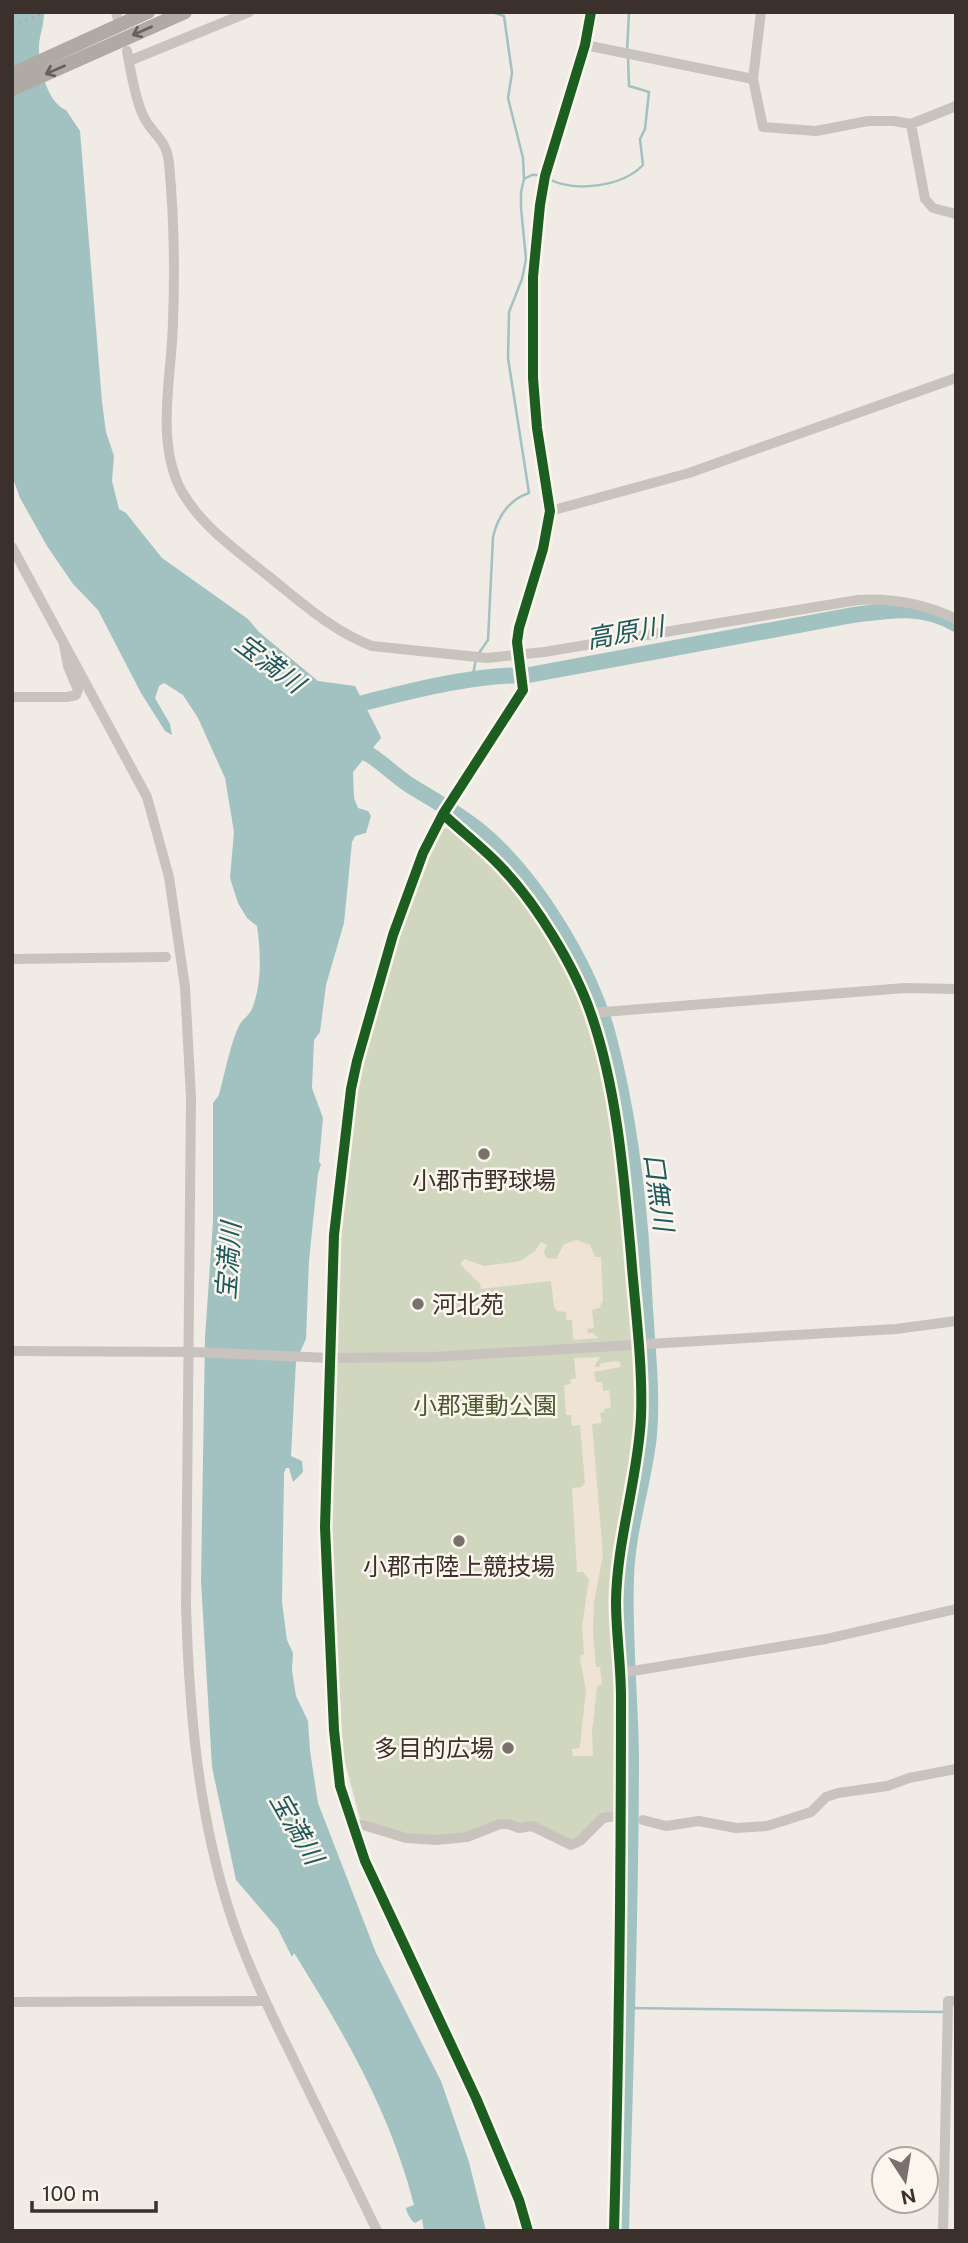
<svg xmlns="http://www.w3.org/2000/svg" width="968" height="2243" font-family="'Public Sans','Noto Sans JP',sans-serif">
<rect width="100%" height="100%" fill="#f0ebe5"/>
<path fill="#d1d6bf" d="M441,828L454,829L501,871L545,928L561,955L585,1008L598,1053L602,1082L610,1105L621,1179L632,1285L637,1407L634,1447L616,1560L618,1811L577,1840L568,1842L527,1824L455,1836H408L360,1819L343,1755L332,1546L333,1383L344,1180L359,1072L387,967Z"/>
<path fill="#eee3d5" d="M577,1240L590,1245L595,1257H601L603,1301L599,1308L592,1310L594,1328L587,1329L588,1333H593L598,1338L573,1340L572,1320H566V1312L557,1311L554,1307L551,1281L481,1289L480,1284L460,1264L464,1259L484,1266L520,1261L535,1251L541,1242L547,1245L544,1251L546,1258L556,1259L564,1244Z
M600,1357L594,1367H599L601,1363L617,1361L620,1362L621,1367L594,1372L596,1382H602L603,1391L609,1390L611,1408L604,1409V1412L600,1413L602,1423L592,1424L603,1555L594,1603L593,1631L596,1667H600L602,1684L597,1687L592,1732L593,1756H573L572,1749L579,1748L580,1745L586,1690L580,1659L581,1655L584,1654L582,1626L589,1579L583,1572H577L572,1488L581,1487L585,1483L580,1425L572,1426L571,1415H566L564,1385L571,1384L570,1380L576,1378L574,1358Z"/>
<path fill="#a1c2c1" d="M12,12H44C44,26 40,33 39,45C38,64 47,103 66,110L80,131L102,402L106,432L114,456L112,481L119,509L126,513L162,558L248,619L259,632L318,681L355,686L380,735L381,738L353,772L354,798L358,808L368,811L371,816L366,833L355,836L352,842L344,923L326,985L320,1032L314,1040L312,1088L323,1118L319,1162L321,1164L318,1174L309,1260L306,1339L296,1361L291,1456L302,1461L303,1472L293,1482L289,1468H286L284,1473L282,1602L287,1640L293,1653L292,1670L296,1696L308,1721L310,1751L318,1803L376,1953L441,2081L469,2162L486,2231H424L422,2219L415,2223C410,2220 407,2213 406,2208L414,2205C391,2114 345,2035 296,1956L294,1953L292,1957L278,1929L236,1880L212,1767L201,1581L205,1338L213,1221V1103L219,1095C224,1077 231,1041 239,1026C242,1019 249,1016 252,1009C262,984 261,953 257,926L247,918L238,903L230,878L234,832L225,778L198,718L183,695L164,683L159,686L155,698L170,724L172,735L165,731L141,693L98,610L73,584L47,546L20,498L12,476Z"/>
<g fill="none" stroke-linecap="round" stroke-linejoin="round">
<path stroke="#a1c2c1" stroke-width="2.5" d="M627,52L629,12
M547,178C573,193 622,187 643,165L640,139L645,129L649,92L629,86L628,58
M524,179L532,175H541
M479,653L488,640L493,537C498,516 508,500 529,493L508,358L509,312L522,279L526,259L521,208V192L524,179L523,158L508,98L512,73L504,16L492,12
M472,680L476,659
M626,2008L945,2012"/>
<path stroke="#a1c2c1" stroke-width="16" d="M343,708C404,693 466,675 529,675L853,615C890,610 922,604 956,624
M347,746C375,751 391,775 414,788C438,802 460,815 481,832C536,878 589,966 608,1035C630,1118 640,1205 644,1290C646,1338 653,1387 649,1435C644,1483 627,1530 626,1578C624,1637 630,1696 631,1755C631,1914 625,2072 621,2231"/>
<path stroke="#ccc6c0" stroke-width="10" stroke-dasharray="10 5" stroke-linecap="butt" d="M116,12L121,31"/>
<path stroke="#c9c3be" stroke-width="10" d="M761,12L753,79L763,127L816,131L868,121H894L911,124L956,106
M585,45L753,79
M127,51C131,72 134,94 142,113C150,134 166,136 169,163C174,216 175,269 173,322C172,375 155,440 181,490C201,526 236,550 267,575C300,601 332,631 372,646L487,658L544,652L858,600C892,598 925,604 956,619
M129,61L249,12
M911,124L925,199L933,208L956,214
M550,511L689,473L956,378
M12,547L147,797L169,877L185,987L191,1097L186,1605C189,1709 198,1814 230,1913C245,1960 267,2006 289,2050C318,2110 348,2170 377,2231
M12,697H67L76,695L78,690L68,666L64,645
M443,814C462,832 485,849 503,869C537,905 575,967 591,1014C617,1088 624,1177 631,1255C635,1308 643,1364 641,1417C638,1479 617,1539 616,1601C616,1633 621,1665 621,1697C621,1875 619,2053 614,2231
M12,959L166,957
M591,1013L905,988L956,989
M12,1351L192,1352L330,1358L432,1357L896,1329L956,1321
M621,1673L826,1639L956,1609
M643,1820L666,1826L699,1821L736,1828L767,1826L811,1812L826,1797L838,1793L887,1786L909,1778L956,1769
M352,1824L363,1825L406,1838L436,1840L467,1837L500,1824H508L519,1828L532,1826L571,1845L580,1841L603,1818L621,1815
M12,2002L265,2001
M528,2231L519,2200L476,2098L365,1861L340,1786L334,1730L325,1527L334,1235L351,1089L357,1061L393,935L423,853L443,814L523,690L517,642L519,628L543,549L550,511L537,428L533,378V277L540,205L545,176L585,45L591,12
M943,2231L948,2001H956"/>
<path stroke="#afaaa4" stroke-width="14" d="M12,74L148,12
M12,89L185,12"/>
<path stroke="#b1aca8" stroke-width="2.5" stroke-dasharray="2 5" stroke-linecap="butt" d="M12,25L47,12"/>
<defs>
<path id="cycleway" d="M443,814C462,832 485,849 503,869C537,905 575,967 591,1014C617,1088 624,1177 631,1255C635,1308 643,1364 641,1417C638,1479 617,1539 616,1601C616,1633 621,1665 621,1697C621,1875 619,2053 614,2231
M528,2231L519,2200L476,2098L365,1861L340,1786L334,1730L325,1527L334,1235L351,1089L357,1061L393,935L423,853L443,814L523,690L517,642L519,628L543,549L550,511L537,428L533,378V277L540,205L545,176L585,45L591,12"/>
</defs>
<use href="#cycleway" stroke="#fbf5ee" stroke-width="15"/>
<use href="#cycleway" stroke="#1b5e20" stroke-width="10"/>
</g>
<defs><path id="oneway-shaft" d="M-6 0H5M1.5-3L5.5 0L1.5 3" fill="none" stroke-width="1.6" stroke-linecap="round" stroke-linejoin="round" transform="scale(1.75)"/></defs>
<g stroke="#69615b">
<use href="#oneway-shaft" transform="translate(142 31) rotate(156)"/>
<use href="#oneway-shaft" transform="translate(55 70) rotate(156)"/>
</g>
<g fill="#7a716c" stroke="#fbf5ee" stroke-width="2.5">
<circle cx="484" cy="1154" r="7"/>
<circle cx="418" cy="1304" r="7"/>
<circle cx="459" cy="1541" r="7"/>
<circle cx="508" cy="1748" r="7"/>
</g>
<g text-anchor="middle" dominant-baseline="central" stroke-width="5" stroke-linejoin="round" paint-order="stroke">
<g font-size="24" fill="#3b302b" stroke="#fbf5ee">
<text x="484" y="1180">小郡市野球場</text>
<text x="432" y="1304" text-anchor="start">河北苑</text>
<text x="459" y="1566">小郡市陸上競技場</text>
<text x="494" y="1748" text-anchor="end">多目的広場</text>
</g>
<g font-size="24" fill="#4a5a2e" stroke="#fbf5ee">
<text x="485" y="1405">小郡運動公園</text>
</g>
<g font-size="26" font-style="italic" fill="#1f5a5e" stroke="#fbf5ee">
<text transform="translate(625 632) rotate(-10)">高原川</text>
<text transform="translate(270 663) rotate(37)">宝満川</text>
<text transform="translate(659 1192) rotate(82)">口無川</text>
<text transform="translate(228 1261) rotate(-86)">宝満川</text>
<text transform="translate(297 1828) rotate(60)">宝満川</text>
</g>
</g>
<rect width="968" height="2243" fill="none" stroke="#3b302b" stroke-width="28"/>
<g transform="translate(905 2180) rotate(168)"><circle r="33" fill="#fbf5ee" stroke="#aea6a0" stroke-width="2"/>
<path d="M0-5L12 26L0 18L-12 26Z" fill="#7a716c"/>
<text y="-10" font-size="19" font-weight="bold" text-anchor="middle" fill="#3b302b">N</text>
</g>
<path d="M32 2201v10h124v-10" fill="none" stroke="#3b302b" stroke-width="3.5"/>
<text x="42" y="2201" font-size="21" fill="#3b302b" stroke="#fbf5ee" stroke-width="5" paint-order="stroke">100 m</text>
</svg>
